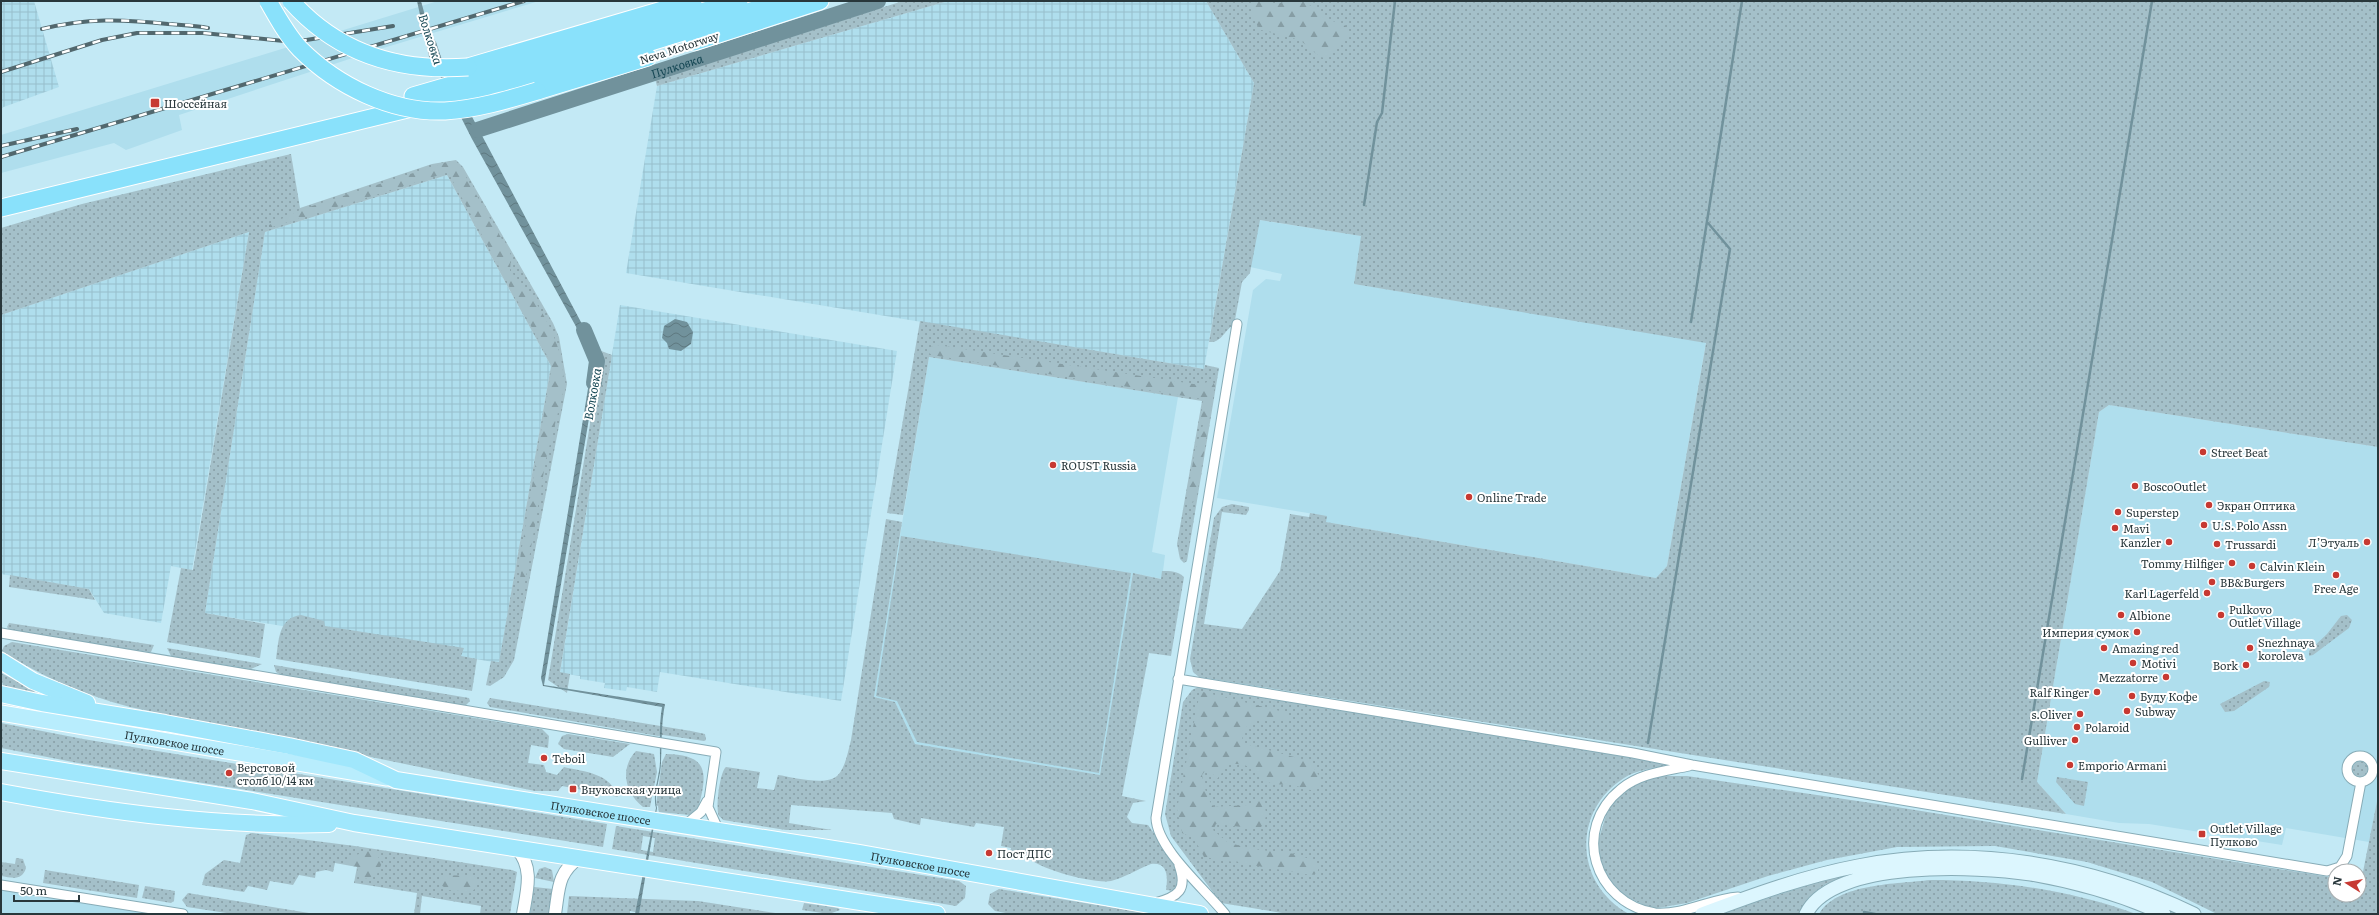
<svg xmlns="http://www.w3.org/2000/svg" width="2379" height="915" font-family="Literata,serif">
<defs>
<pattern id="industrial-grid" width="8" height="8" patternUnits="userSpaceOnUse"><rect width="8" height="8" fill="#afdeed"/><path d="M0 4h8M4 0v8" fill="none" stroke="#97bfcc"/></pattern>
<pattern id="grass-dots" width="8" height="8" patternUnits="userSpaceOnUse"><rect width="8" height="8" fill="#a4c0c9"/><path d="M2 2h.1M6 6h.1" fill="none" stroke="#869da4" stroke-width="1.8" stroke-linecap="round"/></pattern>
<pattern id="forest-firs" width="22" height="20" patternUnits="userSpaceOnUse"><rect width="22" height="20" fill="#a4c0c9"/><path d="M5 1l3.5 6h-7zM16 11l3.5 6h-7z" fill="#869da4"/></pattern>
<pattern id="water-waves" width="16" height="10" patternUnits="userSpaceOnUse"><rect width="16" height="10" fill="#71929c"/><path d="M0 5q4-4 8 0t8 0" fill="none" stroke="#5d7880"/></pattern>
</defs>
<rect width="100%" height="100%" fill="#c3e9f5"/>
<path fill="#afdeed" d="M438,1H539L380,49L179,115L182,130L126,150L114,143L1,173V135Z
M1259,220L1362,236L1354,284L1706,342L1667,566L1656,578L1326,522V516L1217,498L1253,290L1266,279L1280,281L1282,274L1250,267Z
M929,357L1178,397L1152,552L1165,555L1162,579L1133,573L1100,775L915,744L895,702L874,697Z
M2109,405L2378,447V796L2369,842L2286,828L2282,845L2149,824L2119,823L2066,814L2037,782L2099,412Z
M1,888L88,901L145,914H1Z"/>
<path fill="url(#industrial-grid)" d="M4,1H34L59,87L1,108V2Z
M948,1H1206L1254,83L1204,369L626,273L657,86Z
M447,175L551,366L499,663L205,613L265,232Z
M249,232L192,570L171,566L161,623L104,613L89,589L1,574V315Z
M620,305L897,351L841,701L660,672L657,692L627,687L626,691L604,688L605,683L580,679V676L560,673Z"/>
<path fill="url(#grass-dots)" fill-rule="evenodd" d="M903,1H948L657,86L655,79Z
M1206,1H2378V447L2109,405L2099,412L2037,782L2066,814L1199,677L1193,672L1190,659L1214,518L1222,507L1232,504L1249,507V510L1246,515L1222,512L1204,624L1242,629L1280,571L1290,514L1309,517L1310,513L1327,516L1326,522L1656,578L1667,566L1706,343L1354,284L1361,236L1260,220L1250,273L1242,282L1234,325C1224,330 1222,343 1209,342L1254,83Z
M291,154L300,208L432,164L456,160L463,167L553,323L559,337L567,384L514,660L504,677L490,686L486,685L491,661L499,662L551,366L447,175L265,232L205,613L265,624L260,658L167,642L181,568L193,570L249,232L1,315V228L82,204Z
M920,321L1204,369L1205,365L1219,368L1187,561L1184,563L1180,559L1177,544L1202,401L929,357L903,515L887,513Z
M596,349L612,355L560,672L570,674L567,693L548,680L600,363Z
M886,519L902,522L874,697L895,702L915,744L1100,775L1133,573L1161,579L1162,571C1170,571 1178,571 1184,577L1171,656L1149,653L1122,796L1146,801L1133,803L1127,817L1132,823L1148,825C1156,836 1178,865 1180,877C1182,883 1178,886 1175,891L1166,890C1168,877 1168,862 1151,864C1138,869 1124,878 1111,881C1093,884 1038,869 1026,856L1010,854L1011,848L1001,846L1004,827L976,823L974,827L921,818L920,825L894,819L892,813L791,805L789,823L832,830H786L723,820C722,818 720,817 719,816C715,809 720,771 726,767L760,772L757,788L774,790L778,775C793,777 827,787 838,775C846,766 848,751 851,740Z
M901,536L1131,573L1099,773L917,742L897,701L876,696Z
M10,575L89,589L95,600L9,587Z
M301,615L324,621L325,626L464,648L461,656L477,659L472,691L276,659C279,640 278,618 301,615Z
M2347,615L2352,620L2349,628L2313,655L2309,656V651L2327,634L2341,616Z
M9,623L154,645L151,652H148L10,631L7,627Z
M12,642L542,729L549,736L548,748L531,745L528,763L544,765L546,772L557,775L564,767C585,772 611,773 618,797L562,786L558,791H535L130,707C84,695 42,677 2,651L4,646Z
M167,648L262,664L251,669L171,656Z
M274,665L469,698L470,701L465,706L283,676L276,672Z
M1,673L33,689L36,694L3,687Z
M2264,681L2270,682L2269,687L2234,711L2225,712L2220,704Z
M1198,687L1669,763L1668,766C1654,768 1636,770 1624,778C1571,812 1575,885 1629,914H1288L1221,903L1171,836L1165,814L1183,702L1192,690Z
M490,698L691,731L705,734L706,740L704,741L663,735L658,736L490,707L487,703Z
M1,723L83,739L607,824L603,847L78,763L1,748Z
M568,734L630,744L613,757L564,749L558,744L562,736Z
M636,751L654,754L657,772L650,807H643C624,792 620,768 636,751Z
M666,754C699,755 709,764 701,797C699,805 698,812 690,815L659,812L658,806L656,805L662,762Z
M2352 770a9 9 0 1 1 18 0a9 9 0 1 1-18 0Z
M1660,776H1687L1878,804L2335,878V895H2359V882H2361L2378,796V914H2217L2152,882L2087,862L1995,846L1897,847L1827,860L1768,876L1687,903L1652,909L1621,894L1608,879L1600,862L1598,842L1608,808L1631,785Z
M2057,777L2088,782L2084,806L2075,804L2056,782Z
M616,826L959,881L966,886L965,898L956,906L612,849ZM643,836L655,838L653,852L641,850Z
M252,833L355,846L512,870L517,872L510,914H480L481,906L422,896L420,914H414L417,893L354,883L357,867L335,863L333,872L326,870L316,872L315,878L299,875L293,885L270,881L267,890L248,886L244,892L202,885L205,874L224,860L240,863L246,835Z
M16,858L23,859L26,868C22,881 12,878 1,876V862L15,864Z
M1926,862C1954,862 1983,862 2011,865C2071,870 2128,890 2183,914H2175C2150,903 2124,892 2098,885C2024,866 1947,858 1872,871C1854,874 1835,877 1820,888C1811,895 1806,904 1800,914H1719L1838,875Z
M545,867L552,870L554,882L535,878L539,869Z
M45,870L139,885L137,898L43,883Z
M1930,880C2000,880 2070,890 2136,914H1819C1837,883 1898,884 1930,880Z
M145,886L175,891L174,901L171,903L142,898Z
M534,887L553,889L549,914H530Z
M999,889L1152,914H1011L995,911L988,904L990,894Z
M188,893L309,913L310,914H233L187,907L182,900Z
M569,896L698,901L782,914H644L630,911V914H567Z
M804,903L838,908L840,910L829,914L802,910Z"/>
<path fill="url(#forest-firs)" d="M1251,1H1266L1273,5L1287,1H1309V5L1315,7L1325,20C1336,22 1344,21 1350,32C1345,42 1333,49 1326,58L1320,57L1300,40L1261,30C1254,22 1249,11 1251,1Z
M450,161L456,162L462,170L511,255L510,271C539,300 569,350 563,393L546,459L526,577L523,588L520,590L518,588L521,573L520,559L552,365L449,174L446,173L269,228V225L300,210Z
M937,345L1200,385L1212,380L1215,386L1196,501L1189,504L1186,503L1195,450L1203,425L1201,418L1203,399L932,355L929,353L931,347Z
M1203,692L1288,713V719C1279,724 1272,718 1262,719C1255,719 1248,726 1243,730L1242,743L1309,761L1320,777L1321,783C1318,787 1316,790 1311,790C1305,790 1299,786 1293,785C1285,784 1276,786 1268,782C1251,775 1254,760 1228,765L1217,779L1211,772L1205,771L1202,775C1204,786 1207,800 1214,807L1248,805L1260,800C1268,807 1268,821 1259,829L1216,824L1213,830L1226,841L1233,844L1260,850L1296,854L1309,859L1319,867L1317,873L1311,875L1204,857L1194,838L1182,833L1177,809L1199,697Z
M368,851L375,852L382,863L377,874L366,879L357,875L358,867L346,864L350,857Z
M442,875L474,876L477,881L476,888L471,892L449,890L439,884V877Z"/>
<path fill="url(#water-waves)" d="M417,1H421L430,34L436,42L447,75L470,113L591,341L598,365L544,685L665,704C661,724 662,742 661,762C661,777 653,794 657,808L639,914H635L656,808C652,793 660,776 660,761C660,742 659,725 662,707L543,686L541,678L591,370L584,341L472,139L435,66L430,61Z
M675,319L687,322L693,332L691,344L681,351L669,349L667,343L662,338L664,326Z"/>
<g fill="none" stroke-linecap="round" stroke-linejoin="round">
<path stroke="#71929c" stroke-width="2.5" d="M1364,205L1377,122L1382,113L1395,1
M1691,322L1742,1
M1648,743L1730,249L1708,223
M2022,779L2152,1
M1864,912L1875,914"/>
<g stroke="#71929c" stroke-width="16">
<path id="s1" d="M477,130L878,1"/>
<path d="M584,330L597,361L594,383"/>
</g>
<defs>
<path id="minor" d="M1,633L716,752L708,807L719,831
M1178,679L1633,753L1692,765L2327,871L2340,867L2347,856L2361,782
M2347 769a13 13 0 1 1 26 0a13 13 0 1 1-26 0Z
M1689,766C1666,771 1640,773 1621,789C1571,829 1594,903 1655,913C1685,915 1710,899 1738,897
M684,826L701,812L707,801
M1,885L183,914
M1155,903C1178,897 1188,890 1179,865
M1225,914C1206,890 1157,849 1156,818L1237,324"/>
<path id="tertiary" d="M517,849C534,868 527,890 523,914
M555,914C559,889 557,873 580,857"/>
<path id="secondary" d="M1702,914C1753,895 1805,876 1858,866C1972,844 2090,864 2194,914
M1806,914C1833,859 1978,866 2031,874C2077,882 2122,895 2164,914"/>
<g id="primary">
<path id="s2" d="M1,713L387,778"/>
</g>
<g id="trunk">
<path d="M1,661L33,681L87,703"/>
<path id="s3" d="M1,694L42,703L165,723L289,746L354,760L396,780L859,853L1200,914"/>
<path d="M1,761L252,801L354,823L937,914"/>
<path d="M1,792C109,812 218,827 329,824"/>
</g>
<path id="motorway" d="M694,42L820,1
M468,67L693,1
M537,91L648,57
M413,96L739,1
M1,208L535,78L783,1"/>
</defs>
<use href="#minor" stroke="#87acb7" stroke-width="11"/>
<use href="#tertiary" stroke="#87acb7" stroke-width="14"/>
<use href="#secondary" stroke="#87acb7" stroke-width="15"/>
<use href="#primary" stroke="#fff" stroke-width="17"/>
<use href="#trunk" stroke="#fff" stroke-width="18"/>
<use href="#motorway" stroke="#fff" stroke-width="19"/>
<use href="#minor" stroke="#fff" stroke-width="9"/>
<use href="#tertiary" stroke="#fff" stroke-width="12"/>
<use href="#secondary" stroke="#dcf6fe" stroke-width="13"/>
<use href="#primary" stroke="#b8edfd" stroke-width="15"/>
<use href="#trunk" stroke="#a0e7fc" stroke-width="16"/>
<use href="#motorway" stroke="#89e1fb" stroke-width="17"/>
<defs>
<path id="rail" d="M42,29C87,18 122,19 168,24C181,25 195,25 208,28
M1,72L102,40L137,33H203L294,42L393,26
M1,146L77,129
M1,157L524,1"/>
</defs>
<use href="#rail" stroke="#52686e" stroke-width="4"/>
<use href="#rail" stroke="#fff" stroke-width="2.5" stroke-dasharray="8" stroke-linecap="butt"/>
<defs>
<path id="motorway-bridge" d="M268,1C277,17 287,35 300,49C337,86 392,113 445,111C477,109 507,100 537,91
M291,1C338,54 399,72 468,67"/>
</defs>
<use href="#motorway-bridge" stroke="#fff" stroke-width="19" stroke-linecap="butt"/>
<use href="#motorway-bridge" stroke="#89e1fb" stroke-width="17"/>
</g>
<g fill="#c73932" stroke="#fff" stroke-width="1.5">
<rect x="150" y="98" width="10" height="10" rx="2"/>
<circle cx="2203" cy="452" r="4"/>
<circle cx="1053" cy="465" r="4"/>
<circle cx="2135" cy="486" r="4"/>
<circle cx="1469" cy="497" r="4"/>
<circle cx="2209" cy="505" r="4"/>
<circle cx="2118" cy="512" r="4"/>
<circle cx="2204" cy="525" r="4"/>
<circle cx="2115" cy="528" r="4"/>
<circle cx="2169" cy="542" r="4"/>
<circle cx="2367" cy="542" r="4"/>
<circle cx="2217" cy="544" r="4"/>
<circle cx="2232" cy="563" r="4"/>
<circle cx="2252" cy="566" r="4"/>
<circle cx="2336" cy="575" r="4"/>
<circle cx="2212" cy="582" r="4"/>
<circle cx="2207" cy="593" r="4"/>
<circle cx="2121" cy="615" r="4"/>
<circle cx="2221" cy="615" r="4"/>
<circle cx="2137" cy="632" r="4"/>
<circle cx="2104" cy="648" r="4"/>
<circle cx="2250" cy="648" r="4"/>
<circle cx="2133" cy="663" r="4"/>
<circle cx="2246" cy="665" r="4"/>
<circle cx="2166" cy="677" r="4"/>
<circle cx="2097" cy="692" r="4"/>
<circle cx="2132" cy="696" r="4"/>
<circle cx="2127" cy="711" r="4"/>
<circle cx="2080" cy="714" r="4"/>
<circle cx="2077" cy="727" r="4"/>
<circle cx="2075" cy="740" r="4"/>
<circle cx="544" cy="758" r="4"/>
<circle cx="2070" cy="765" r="4"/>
<circle cx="229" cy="773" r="4"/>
<rect x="569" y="785" width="8" height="8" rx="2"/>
<rect x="2198" y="830" width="8" height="8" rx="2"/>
<circle cx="989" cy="853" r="4"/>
</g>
<g text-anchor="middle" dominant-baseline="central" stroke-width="4" stroke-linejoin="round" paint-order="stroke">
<g font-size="11" fill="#28373b" stroke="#fff">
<text transform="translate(679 47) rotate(-18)">Neva Motorway</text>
<text stroke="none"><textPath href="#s2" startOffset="176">Пулковское шоссе</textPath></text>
<text stroke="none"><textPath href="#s3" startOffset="613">Пулковское шоссе</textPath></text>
<text stroke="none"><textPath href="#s3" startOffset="937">Пулковское шоссе</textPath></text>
</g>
<g font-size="11" fill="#28373b" stroke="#fff" text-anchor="start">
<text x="164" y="103">Шоссейная</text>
<text x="2211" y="452">Street Beat</text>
<text x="1061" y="465">ROUST Russia</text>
<text x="2143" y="486">BoscoOutlet</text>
<text x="1477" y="497">Online Trade</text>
<text x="2217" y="505">Экран Оптика</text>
<text x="2126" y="512">Superstep</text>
<text x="2212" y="525">U.S. Polo Assn</text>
<text x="2123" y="528">Mavi</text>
<text x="2161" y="542" text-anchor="end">Kanzler</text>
<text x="2359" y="542" text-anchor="end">Л’Этуаль</text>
<text x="2225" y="544">Trussardi</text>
<text x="2224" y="563" text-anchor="end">Tommy Hilfiger</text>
<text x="2260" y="566">Calvin Klein</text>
<text x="2220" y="582">BB&amp;Burgers</text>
<text x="2336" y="588" text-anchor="middle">Free Age</text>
<text x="2199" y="593" text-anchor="end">Karl Lagerfeld</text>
<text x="2229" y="609">Pulkovo<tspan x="2229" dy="13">Outlet Village</tspan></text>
<text x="2129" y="615">Albione</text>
<text x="2129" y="632" text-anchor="end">Империя сумок</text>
<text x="2258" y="642">Snezhnaya<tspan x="2258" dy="13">koroleva</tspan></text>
<text x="2112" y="648">Amazing red</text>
<text x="2141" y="663">Motivi</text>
<text x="2238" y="665" text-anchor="end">Bork</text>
<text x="2158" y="677" text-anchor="end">Mezzatorre</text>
<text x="2089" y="692" text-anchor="end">Ralf Ringer</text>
<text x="2140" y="696">Буду Кофе</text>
<text x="2135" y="711">Subway</text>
<text x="2072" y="714" text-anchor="end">s.Oliver</text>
<text x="2085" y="727">Polaroid</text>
<text x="2067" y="740" text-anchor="end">Gulliver</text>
<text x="552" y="758">Teboil</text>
<text x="2078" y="765">Emporio Armani</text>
<text x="237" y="767">Верстовой<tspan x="237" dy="13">столб 10/14 км</tspan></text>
<text x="581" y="789">Внуковская улица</text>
<text x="2210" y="828">Outlet Village<tspan x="2210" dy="13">Пулково</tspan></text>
<text x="997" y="853">Пост ДПС</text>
</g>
<g font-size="12" font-style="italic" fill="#144653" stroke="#fff">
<text transform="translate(431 39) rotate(72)">Волковка</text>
<text stroke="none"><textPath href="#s1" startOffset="210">Пулковка</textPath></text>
<text transform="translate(592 394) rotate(-80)">Волковка</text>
</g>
</g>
<rect width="2379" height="915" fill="none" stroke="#28373b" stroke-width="4"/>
<g transform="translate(2347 883) rotate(281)"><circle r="19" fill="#ffffff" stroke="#a9afb1"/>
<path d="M0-3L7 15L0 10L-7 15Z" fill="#c73932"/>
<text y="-6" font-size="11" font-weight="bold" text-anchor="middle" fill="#28373b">N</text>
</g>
<path d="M14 895v6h65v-6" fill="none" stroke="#28373b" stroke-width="2"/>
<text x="20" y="895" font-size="12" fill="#28373b" stroke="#ffffff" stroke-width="3" paint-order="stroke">50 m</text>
</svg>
